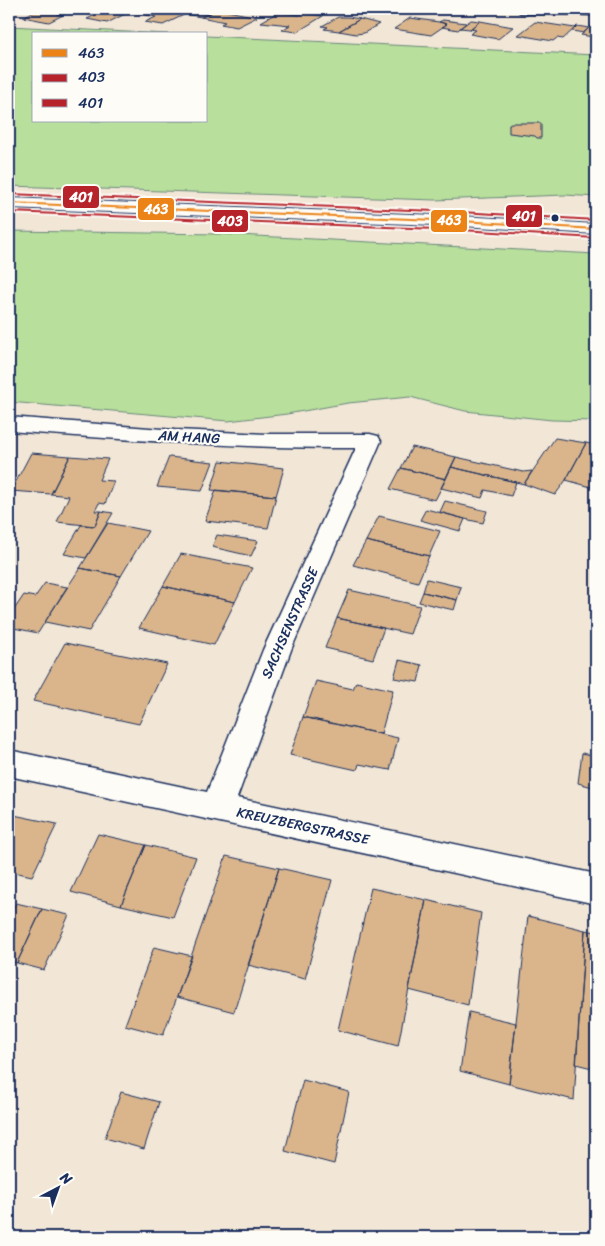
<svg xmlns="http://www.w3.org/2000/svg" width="605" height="1246" font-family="Sriracha,sans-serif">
<rect width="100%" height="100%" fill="#f2e7d7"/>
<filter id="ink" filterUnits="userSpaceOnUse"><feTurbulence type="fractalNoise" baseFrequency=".02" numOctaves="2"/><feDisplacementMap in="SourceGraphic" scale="10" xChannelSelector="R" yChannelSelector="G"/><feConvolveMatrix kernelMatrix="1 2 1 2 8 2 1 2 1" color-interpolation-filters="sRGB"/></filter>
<g filter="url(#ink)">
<path fill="#b8df9b" stroke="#6a877c" d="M9,26L168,34H34V121H206V36L596,55V197L565,195L435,200L9,186Z
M9,231L219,234L596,254V421L552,420L465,411L410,397L348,403L287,414L228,421L9,402Z"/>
<path fill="#dab58c" stroke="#1b2f5e" d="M28,9H70L57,14L63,15L49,22L23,17L37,10Z
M90,9H117L131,11L107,23L87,19L95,15L81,13Z
M146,9H174L190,12L163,25L145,22L156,17L136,13Z
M218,9L257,17L237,27L221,24L225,22L201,17Z
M195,10L211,13L201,17L185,14Z
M278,12L299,15L303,13L323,16L297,32L282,30L290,25L261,22Z
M338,17H348L360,19L339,31L324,29L328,27L322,26Z
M410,18L439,22L447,24L431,35L394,29Z
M360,19L379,24L364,33L356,34L339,31Z
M443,20L466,23L458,30L442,27L447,24L439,22Z
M471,20L480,21L470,29L460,28Z
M480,21L513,27L498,39L470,34L476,30L470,29Z
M535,22L575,28L563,39L557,38L553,41L518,35Z
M592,25L596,26V40L591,39L593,37L581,35Z
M577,26L589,28L584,33L572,31Z
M511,123H541V138H537L535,136L509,133V124Z
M555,438L586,443L566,480L555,495L524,484Z
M586,443L596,445V479L591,487L566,480Z
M412,447L456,457L446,479L401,468Z
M31,453L70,456L51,494L11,491Z
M70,456L108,459L99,480L114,481L105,504L99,503L95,511H101L95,526L57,522L69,496L51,494Z
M169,457L213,462L202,491L157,487Z
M456,457L523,472L532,471L524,484L451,467Z
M220,461L284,468L276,496L211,490Z
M451,467L516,482L511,496L485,490L482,498L441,488Z
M401,468L446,479L435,500L390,489Z
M216,490L276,496L268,528L205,521Z
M445,501L487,511L483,523L465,519L440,512Z
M426,509L465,519L460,531L420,520Z
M101,511L113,513L86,558L64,554L81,525L95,526Z
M379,516L440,531L429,556L366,541Z
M108,523L148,531L121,576L80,568Z
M217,535L258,541L251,556L212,547Z
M366,541L429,556L418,582L353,565Z
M181,554L252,568L235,602L163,586Z
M80,568L121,576L89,631L45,622Z
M427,579L461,587L457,600L423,592Z
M45,583L67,587L38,633L9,627V617L24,595L35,597Z
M163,586L235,602L214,645L139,628Z
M349,590L420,606L410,634L337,618Z
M423,592L457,600L454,610L419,602Z
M337,618L384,628L373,659L325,648Z
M65,643L167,664L139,724L33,701Z
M399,660L422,665L418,682L394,678Z
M316,681L353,689L356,682L393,690L381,734L303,717Z
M303,717L398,738L390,770L359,764L357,770L290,755Z
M582,753L596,756V788L578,783Z
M9,814L57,824L32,876L9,871Z
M98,834L146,845L121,905L71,892Z
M146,845L196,857L173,917L121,905Z
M226,856L279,868L234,1012L177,997Z
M279,868L332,880L305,979L248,965Z
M371,888L426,900L398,1046L338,1030Z
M426,900L481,913L468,1005L409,990Z
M16,903L42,909L17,963L9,961V918Z
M42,909L69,915L44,970L17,963Z
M528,916L585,930L574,1100L509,1084Z
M585,930L596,932V1069L576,1064Z
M154,947L192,956L163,1035L125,1025Z
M469,1012L516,1023L509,1084L460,1071Z
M303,1080L349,1092L334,1164L285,1151Z
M121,1092L159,1102L144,1149L105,1138Z"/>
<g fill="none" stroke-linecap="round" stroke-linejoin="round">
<defs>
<path id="minor" d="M515,9H596V15L521,13Z
M9,417L175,430L267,434H370L378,436L381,441L291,650L237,798L596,874V904L9,776V750L207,792L263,650L356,448C239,448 125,440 9,431Z"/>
<path id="major" d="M9,198L461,216L596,224V234L461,226L9,208Z"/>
</defs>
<use href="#minor" stroke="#1b2f5e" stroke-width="3"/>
<use href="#major" stroke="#1b2f5e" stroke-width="3"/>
<use href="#minor" fill="#fdfcf7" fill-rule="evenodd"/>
<use href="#major" fill="#fdfcf7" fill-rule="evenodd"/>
<defs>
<path id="bus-1" d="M9,202L461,220L596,228V230L461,222L9,204Z"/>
<path id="bus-2" d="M9,211L461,229L595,237H596V239L461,231L9,213Z"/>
<path id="bus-3" d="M9,193L461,211L596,219V221L461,213L9,195Z"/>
</defs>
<use href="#bus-1" stroke="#fdfcf7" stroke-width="4"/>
<use href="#bus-2" stroke="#fdfcf7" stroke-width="4"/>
<use href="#bus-3" stroke="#fdfcf7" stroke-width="4"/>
<use href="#bus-1" fill="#eb8316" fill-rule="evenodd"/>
<use href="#bus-2" fill="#b6232a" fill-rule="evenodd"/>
<use href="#bus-3" fill="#b6232a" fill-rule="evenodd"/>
</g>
</g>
<circle fill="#1b2f5e" stroke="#fdfcf7" stroke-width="2" cx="555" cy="218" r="4.5"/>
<g text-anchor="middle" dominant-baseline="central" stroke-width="4.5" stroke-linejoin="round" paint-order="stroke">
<g font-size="14" fill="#1b2f5e" stroke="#fdfcf7">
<text transform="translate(189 437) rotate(3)">AM HANG</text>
<text transform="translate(290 623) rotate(-66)">SACHSENSTRASSE</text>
<text transform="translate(303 826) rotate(12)">KREUZBERGSTRASSE</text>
</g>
</g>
<g stroke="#fdfcf7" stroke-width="2">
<rect x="62" y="185" width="38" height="24" rx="5" fill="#b6232a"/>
<rect x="137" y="197" width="38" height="24" rx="5" fill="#eb8316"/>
<rect x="505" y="204" width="38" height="24" rx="5" fill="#b6232a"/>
<rect x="430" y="209" width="38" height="24" rx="5" fill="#eb8316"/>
<rect x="211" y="209" width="38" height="24" rx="5" fill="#b6232a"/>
</g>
<g font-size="14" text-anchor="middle" font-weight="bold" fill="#fff">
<text x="81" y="202">401</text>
<text x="156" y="214">463</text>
<text x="524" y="221">401</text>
<text x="449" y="225">463</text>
<text x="230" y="226">403</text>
</g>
<rect width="605" height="1246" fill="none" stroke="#fdfcf7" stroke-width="30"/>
<rect x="15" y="15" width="575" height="1216" fill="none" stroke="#1b2f5e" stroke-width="2" filter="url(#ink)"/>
<rect x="32" y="32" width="175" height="90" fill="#fdfcf7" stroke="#a3aaba"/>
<rect x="42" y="49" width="25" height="8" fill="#eb8316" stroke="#a3aaba"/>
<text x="78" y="58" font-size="15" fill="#1b2f5e">463</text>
<rect x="42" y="74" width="25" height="8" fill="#b6232a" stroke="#a3aaba"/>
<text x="78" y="82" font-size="15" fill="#1b2f5e">403</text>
<rect x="42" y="99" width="25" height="8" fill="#b6232a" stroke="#a3aaba"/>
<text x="78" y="108" font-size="15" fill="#1b2f5e">401</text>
<g transform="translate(58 1188) rotate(41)" stroke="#fdfcf7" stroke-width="4" paint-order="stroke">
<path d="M0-4L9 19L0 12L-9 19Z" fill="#1b2f5e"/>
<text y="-8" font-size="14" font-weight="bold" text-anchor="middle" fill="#1b2f5e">N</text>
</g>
</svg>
